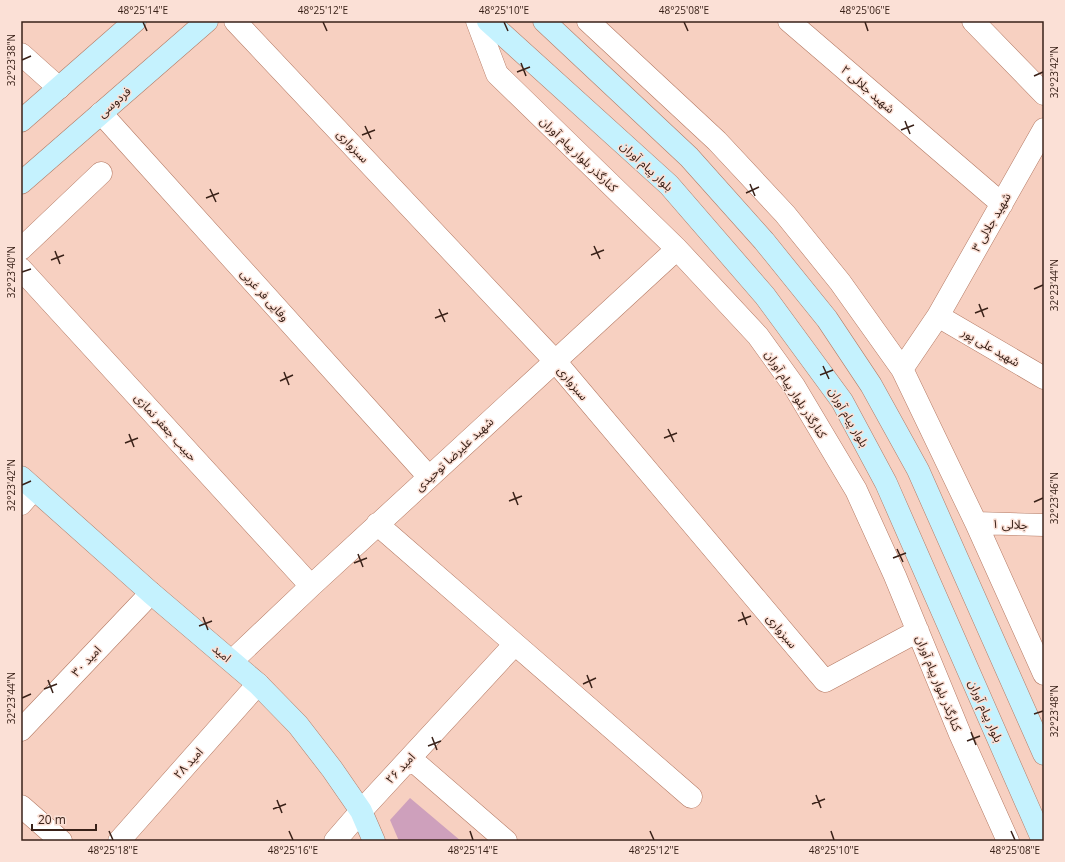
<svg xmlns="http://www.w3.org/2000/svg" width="1065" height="862" font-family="'Open Sans','Noto Sans Arabic',sans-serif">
<rect width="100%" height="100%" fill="#f7d0c1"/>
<path fill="#cea0bc" d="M410,798L461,841H399L390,820Z"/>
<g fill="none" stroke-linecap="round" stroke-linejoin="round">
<defs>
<path id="minor" d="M235,21L555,361L825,681L918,631
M477,21L497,74L677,249L758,336L794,386L856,490L895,576L960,734L1008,841
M588,21L717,141L785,214L840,282L902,369L976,523L1044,674
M789,21L1002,204
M973,21L1044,94
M21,54L59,88
M101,113L429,477
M21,249L101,173
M21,269L311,586
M938,316L1044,378
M902,369L938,316L1044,129
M21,504L34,489
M976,523L1044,525
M377,524L691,797
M232,661L311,586L677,249
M21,730L151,593
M410,758L506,841
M21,806L61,841
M119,841L258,684
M335,841L361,811L515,644"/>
<path id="secondary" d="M488,21L669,185L765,296L842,401L886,483L1043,841
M544,21L689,157L764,241L827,319L871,385L918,470L1044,754
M21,121L135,21
M21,183L207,21
M21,477L151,593L258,684L298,725L332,769L361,811L374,841"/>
</defs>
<use href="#minor" stroke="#b47a64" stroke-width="23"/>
<use href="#secondary" stroke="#b47a64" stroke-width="23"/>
<use href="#minor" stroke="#fff" stroke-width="22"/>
<use href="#secondary" stroke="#c5f2fe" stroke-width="22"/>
</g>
<path fill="none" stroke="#392118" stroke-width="1.5" d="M143,22L147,31M323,22L327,31M504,22L508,31M684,22L688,31M865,22L868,31M22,60L31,56M521,63L526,76M517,72L530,67M1034,76L1043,72M905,121L910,134M365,126L371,139M901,130L914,125M362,135L375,130M750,184L755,196M210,189L216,202M746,193L759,187M206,198L219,193M594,246L600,259M55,251L60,264M591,255L604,250M51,260L64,255M22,272L31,269M1034,289L1043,285M979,304L984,317M439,309L445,322M975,313L988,308M435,318L448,313M823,366L829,379M284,372L289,385M820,375L833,370M280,381L293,375M668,429L674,442M129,434L134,447M664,438L677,433M125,443L138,438M22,485L31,481M513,492L518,505M509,501L522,496M1034,502L1043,498M897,549L903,562M358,554L363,567M893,558L906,553M354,563L367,558M742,612L747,625M203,617L208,630M738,621L751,616M199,626L212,621M587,675L592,688M48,680L53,693M583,684L596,678M44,689L57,684M22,698L31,694M1034,714L1043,711M971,732L976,745M432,737L437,750M967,741L980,736M428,746L441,741M816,795L821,808M277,800L282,813M812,804L825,799M273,809L286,804M109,831L113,840M289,831L293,840M470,831L473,840M650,831L654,840M831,831L834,840M1011,831L1015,840"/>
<g text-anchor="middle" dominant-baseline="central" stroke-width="3" stroke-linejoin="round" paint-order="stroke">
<g font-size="12" fill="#392118" stroke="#fbe0d6">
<text transform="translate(868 89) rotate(41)">شهید جلالی ۲</text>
<text transform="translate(114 102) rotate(-41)">فردوسی</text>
<text transform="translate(353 146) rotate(47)">سبزواری</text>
<text transform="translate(579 154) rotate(44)">کنارگذر بلوار پیام آوران</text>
<text transform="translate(647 166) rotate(43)">بلوار پیام آوران</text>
<text transform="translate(991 222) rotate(-60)">شهید جلالی ۳</text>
<text transform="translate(265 295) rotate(48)">وفایی فر غربی</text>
<text transform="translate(991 347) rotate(30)">شهید علی پور</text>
<text transform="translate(573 383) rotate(50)">سبزواری</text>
<text transform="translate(796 394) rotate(57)">کنارگذر بلوار پیام آوران</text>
<text transform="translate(849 417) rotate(60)">بلوار پیام آوران</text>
<text transform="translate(166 427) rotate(48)">حبیب جعفر نمازی</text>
<text transform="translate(454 454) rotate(-43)">شهید علیرضا توحیدی</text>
<text transform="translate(1010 524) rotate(2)">جلالی ۱</text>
<text transform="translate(782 631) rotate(50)">سبزواری</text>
<text transform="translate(222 653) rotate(40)">امید</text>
<text transform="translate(86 661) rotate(-47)">امید ۳۰</text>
<text transform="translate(939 683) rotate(68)">کنارگذر بلوار پیام آوران</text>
<text transform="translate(986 711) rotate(66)">بلوار پیام آوران</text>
<text transform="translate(188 763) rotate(-48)">امید ۲۸</text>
<text transform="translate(400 768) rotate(-47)">امید ۲۶</text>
</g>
</g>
<rect width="1065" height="862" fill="none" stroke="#fbe0d6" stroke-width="44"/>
<path d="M32 824v6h64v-6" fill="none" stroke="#392118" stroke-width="2"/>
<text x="38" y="824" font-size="12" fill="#392118" stroke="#fbe0d6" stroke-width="3" paint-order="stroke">20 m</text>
<rect x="22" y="22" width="1021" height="818" fill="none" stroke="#392118" stroke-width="1.5"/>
<g font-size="10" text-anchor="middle" fill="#392118">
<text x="143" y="14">48°25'14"E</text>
<text x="323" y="14">48°25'12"E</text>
<text x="504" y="14">48°25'10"E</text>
<text x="684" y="14">48°25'08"E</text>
<text x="865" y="14">48°25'06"E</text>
<text transform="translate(11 60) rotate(-90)" y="4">32°23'38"N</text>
<text transform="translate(1054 72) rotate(-90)" y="4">32°23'42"N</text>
<text transform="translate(11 272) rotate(-90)" y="4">32°23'40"N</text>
<text transform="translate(1054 285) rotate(-90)" y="4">32°23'44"N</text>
<text transform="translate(11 485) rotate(-90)" y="4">32°23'42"N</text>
<text transform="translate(1054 498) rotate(-90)" y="4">32°23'46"N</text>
<text transform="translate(11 698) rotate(-90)" y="4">32°23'44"N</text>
<text transform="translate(1054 711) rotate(-90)" y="4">32°23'48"N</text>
<text x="113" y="854">48°25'18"E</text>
<text x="293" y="854">48°25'16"E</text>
<text x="473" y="854">48°25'14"E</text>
<text x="654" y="854">48°25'12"E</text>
<text x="834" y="854">48°25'10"E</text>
<text x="1015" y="854">48°25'08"E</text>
</g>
</svg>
